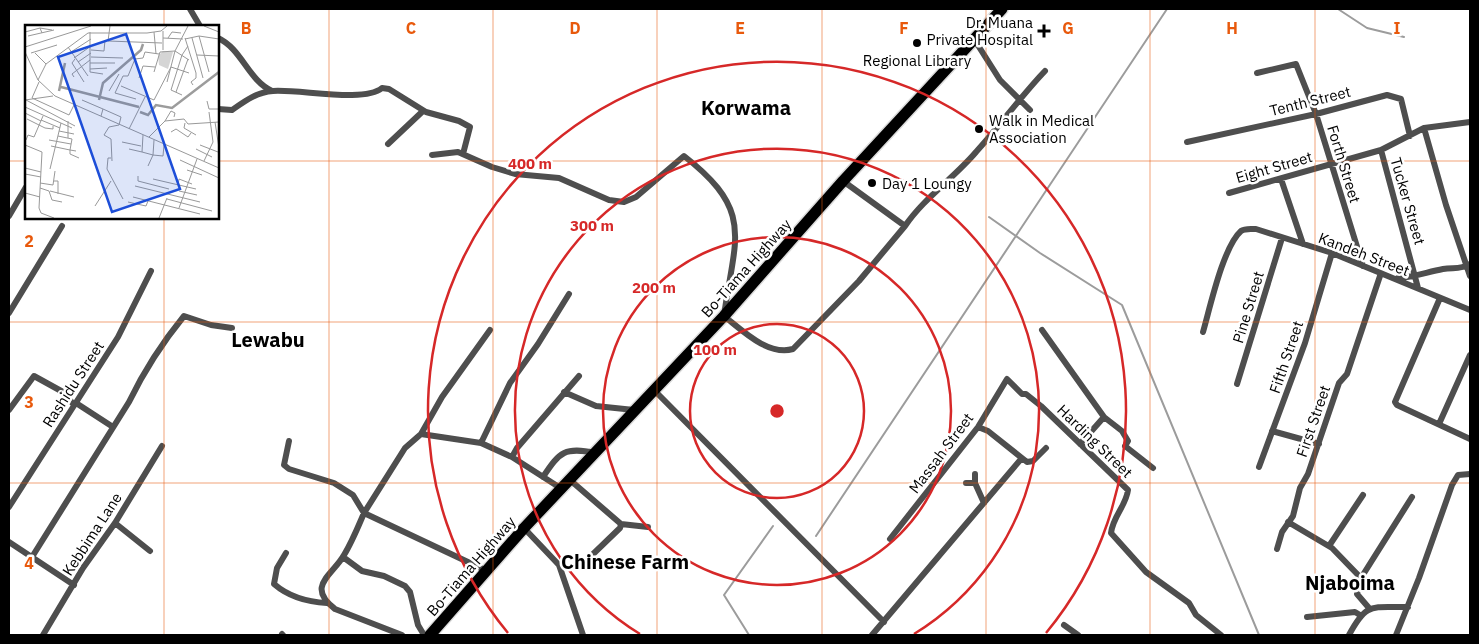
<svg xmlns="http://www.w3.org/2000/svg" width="1479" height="644" font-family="'IBM Plex Sans',sans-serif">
<rect width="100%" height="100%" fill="#fff"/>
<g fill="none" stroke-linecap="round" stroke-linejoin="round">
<path stroke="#9c9c9c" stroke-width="2" d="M1338,9L1367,28L1404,37
M989,217L1040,253L1122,305L1259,635
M816,536L1167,9
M749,635L724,595L773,526"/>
<defs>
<path id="highway" d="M430,635L524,528L724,316L843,181L1002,9"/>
</defs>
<use href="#highway" stroke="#dbdbdb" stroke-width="14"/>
<path stroke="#4e4e4e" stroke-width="6" d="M190,9L200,26
M218,38C242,49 248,80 272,91
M974,39L1000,80L1030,110
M1257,73L1296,64L1316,114L1363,266
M218,109L232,110C245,101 257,92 273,91C300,89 364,103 382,88L389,89L426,112L459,121L470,127L463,154
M1424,128L1446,205L1470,276
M1187,142L1316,114L1387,95L1401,99L1410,136
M388,144L423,111
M1381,150L1418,288
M432,155L458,152L492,167L515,174L559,178L609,200L624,202L636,197L684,156C756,212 734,239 724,316C743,331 768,356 793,349L859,281L905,226
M1281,179L1303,244
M843,181L905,226C924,198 954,178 976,152C1000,126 1020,97 1045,71
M1229,193L1381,150L1424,128L1470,122
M9,216L26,187
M1398,278C1414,277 1427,272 1443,269C1453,267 1460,270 1470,264
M1440,298L1395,402L1397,405L1470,439
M9,313L62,226
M490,330L442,397L421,434L481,443L512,457L562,489
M1042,330L1104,417L1122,431L1128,441L1125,446L1153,468
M1203,332C1210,308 1223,247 1241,231C1245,228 1251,229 1256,229L1332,253L1470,310
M1237,384L1282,238
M653,389L884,622
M564,392L596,406L634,410
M76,403L113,427
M9,410L34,376L63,392L74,405
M1439,424L1470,355
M978,427L988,431L1027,462L1033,461L1046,448
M1272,431L1319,444
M289,441L284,465L289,469L334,483L353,495L364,513L405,448L421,434
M481,443L510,383L538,344L569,294
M1080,444L1104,417
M512,457L517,448L579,376
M1259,467L1305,343L1332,253
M975,474V483L984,503
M543,477C560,451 565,447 596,453
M570,480L621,524L620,528L590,557
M966,483H975
M9,507L118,337L151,271
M1288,522L1332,548L1361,578
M115,523L150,551
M621,524L648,527
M524,528L559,565L583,635
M890,539L978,427L1007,379L1022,394H1026L1041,406L1128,490C1126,506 1113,516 1111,533L1146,572L1189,603L1196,615L1221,635
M9,542L74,585
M1329,546L1363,495
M1277,549L1282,532L1293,516L1300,488L1308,474L1339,383L1347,374L1381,273
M286,553L277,568L274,584C289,597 307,602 327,603
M32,557L129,402C144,371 162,343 184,316L211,325L232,328
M343,557L362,571L384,576L405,586L410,592L418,625L424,635
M1369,608L1357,594L1361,578L1412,497
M1307,617L1355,612L1360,615
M1064,625L1078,635
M282,634L283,635
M43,635L83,568L115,523L162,446
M402,635L335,609C305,586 333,575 344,555C352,542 358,527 364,513L487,571
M872,635L1021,459
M1349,635C1367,601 1372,608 1408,607
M1396,635L1419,578L1452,485L1458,475L1470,474"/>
<use href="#highway" stroke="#000" stroke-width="11"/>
</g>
<path fill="none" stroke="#e8590c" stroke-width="1" stroke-opacity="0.55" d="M164,9V26M329,9V635M493,9V635M657,9V635M822,9V635M986,9V635M1150,9V635M1315,9V635M9,161H26M218,161H1470M164,218V635M9,322H1470M9,483H1470"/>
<g fill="none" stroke="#d62828" stroke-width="2.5">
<circle cx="777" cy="411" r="87"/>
<circle cx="777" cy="411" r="174"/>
<path d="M640 634A262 262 0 1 1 914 634"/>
<path d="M508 633A349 349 0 1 1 1046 633"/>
</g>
<g fill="#000" stroke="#fff" stroke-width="2">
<path d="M1041.5 23.5h5v5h5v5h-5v5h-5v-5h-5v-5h5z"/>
<circle cx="917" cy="43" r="5"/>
<circle cx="979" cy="129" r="5"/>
<circle cx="872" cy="183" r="5"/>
</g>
<g text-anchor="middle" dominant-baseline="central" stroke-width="5" stroke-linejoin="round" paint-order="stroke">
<g font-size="15" fill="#000" stroke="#fff" text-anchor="start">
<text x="1033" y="22" text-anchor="end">Dr. Muana<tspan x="1033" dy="17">Private Hospital</tspan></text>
<text x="917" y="60" text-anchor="middle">Regional Library</text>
<text x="989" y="120">Walk in Medical<tspan x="989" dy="17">Association</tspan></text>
<text x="882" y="183">Day 1 Loungy</text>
</g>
<g font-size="15" fill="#000" stroke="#fff">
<text transform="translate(1310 101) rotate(-14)">Tenth Street</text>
<text transform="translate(1344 164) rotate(73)">Forth Street</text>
<text transform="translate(1274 167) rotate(-16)">Eight Street</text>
<text transform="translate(1408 201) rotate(74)">Tucker Street</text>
<text transform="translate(1364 254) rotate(21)">Kandeh Street</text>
<text transform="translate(746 268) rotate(-48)">Bo-Tiama Highway</text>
<text transform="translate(1248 307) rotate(-73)">Pine Street</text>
<text transform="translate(1286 357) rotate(-71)">Fifth Street</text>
<text transform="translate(73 384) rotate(-57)">Rashidu Street</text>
<text transform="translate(1313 421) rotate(-71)">First Street</text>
<text transform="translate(1095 441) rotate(44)">Harding Street</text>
<text transform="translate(941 453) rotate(-53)">Massah Street</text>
<text transform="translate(92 534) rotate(-57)">Kebbima Lane</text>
<text transform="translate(471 566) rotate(-49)">Bo-Tiama Highway</text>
</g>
<g font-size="20" font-weight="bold" fill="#000" stroke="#fff">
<text x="746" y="107">Korwama</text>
<text x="268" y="339">Lewabu</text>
<text x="625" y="561">Chinese Farm</text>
<text x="1350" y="582">Njaboima</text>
</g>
</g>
<g transform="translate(25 25)">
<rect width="194" height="194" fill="#fff"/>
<path d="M138,26L148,27L143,44L134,40L133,31Z" fill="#d5d5d5"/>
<path fill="none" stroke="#9c9c9c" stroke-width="2.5" d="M36,62L114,82M34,66L40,38M74,75L78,58L116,25L118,19M115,87L123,90L131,80L147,83L194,47"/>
<path fill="none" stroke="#999" stroke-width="1" d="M179,1L194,7M138,6V25M0,7L15,3M65,7V47L78,49M129,7L131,29M17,8L15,3L27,5M3,11L29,5M174,11L194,14M138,13L158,14M143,13L147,7L156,8M160,13L171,48V53L166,57L168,60M167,13L178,53M160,14L174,11L184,47M83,16L137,18M83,16L85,1M0,22L66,1M43,22L63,51M66,25L79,26L80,15M150,26L164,35M0,27L13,55L30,71L194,143M46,27L66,14M6,28L32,20M10,28L21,39M172,30L194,31M66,32L98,33M49,33L66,21M50,34L47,38L59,57M53,37L66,28M65,38H90M146,42L164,48M65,44L82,43M129,47L135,27L150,26M49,52L47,49L65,35M114,53L118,41L130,42M13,55L21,39L63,8H122L136,6L142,1M14,57L7,73L44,90L49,80M142,57L150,26L163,1M96,61L129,75L146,42M84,66L94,49M151,67L163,34M157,70L146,65L157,30L163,21M111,74L90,68L98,51H103L110,34L118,33L120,27L134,29M0,75L28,71M1,75L50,101M57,75L78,84L76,91M182,76L184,84H194M0,82L47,103M78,84L96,92L94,100L84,102L79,110L86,114L87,136M0,88L16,96M2,94L20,103L28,104V101M16,95L35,103M140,96L146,86L150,88L149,92M190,97L194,123M160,98L159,103L171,110M104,104L120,72M34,106L49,109M146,107L151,104L163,112L166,108M33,111L47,114L45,125L51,126M124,112L140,96L159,94L163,99L194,97M43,113V96M1,115L3,110L9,112L18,91M24,115L46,119M129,115L128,130L138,131L139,120M97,117L116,121M0,120L17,127L14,183L16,188L29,193M175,120L193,127M26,121L45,125V129L54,133M104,124L117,127L118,110M171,124L187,132M117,127L128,130L123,141M86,133H83L82,144L98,174M155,135L194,153M179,136L188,117L184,87M0,143L16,147M25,144L36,98M162,145L177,150M0,149L16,152M113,151V156L144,164M128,154L171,164M29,156H33V169M15,158L28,160L30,146M153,160L154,154L167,159M110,161L175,177M15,163L24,166L27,175L37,177M25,166L49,172M154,166L172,170M194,166V191M0,168L15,172M108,172L175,189M142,174L187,186M103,177L121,181L123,176M70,181L86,156M154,183L172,134M134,193L142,173"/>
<path fill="#1d4ed8" fill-opacity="0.15" stroke="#1d4ed8" stroke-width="2.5" d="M101,9L155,164L87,187L33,32Z"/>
<rect width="194" height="194" fill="none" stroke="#000" stroke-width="2.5"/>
</g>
<g font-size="16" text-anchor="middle" font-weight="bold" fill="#e8590c" stroke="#fff" stroke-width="5" stroke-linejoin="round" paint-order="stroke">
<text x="246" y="34">B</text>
<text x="411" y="34">C</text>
<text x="575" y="34">D</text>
<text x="740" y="34">E</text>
<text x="904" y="34">F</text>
<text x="1068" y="34">G</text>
<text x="1232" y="34">H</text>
<text x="1397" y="34">I</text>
<text x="29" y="247">2</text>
<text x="29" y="408">3</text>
<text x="29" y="569">4</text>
</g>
<circle cx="777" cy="411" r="8" fill="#d62828" stroke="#fff" stroke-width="2.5"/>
<g font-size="15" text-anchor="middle" font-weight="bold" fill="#d62828" stroke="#fff" stroke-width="5" stroke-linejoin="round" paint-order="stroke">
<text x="530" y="169">400 m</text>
<text x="592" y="231">300 m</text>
<text x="654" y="293">200 m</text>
<text x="715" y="355">100 m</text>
</g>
<rect width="1479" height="644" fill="none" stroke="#000000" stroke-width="20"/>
</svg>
